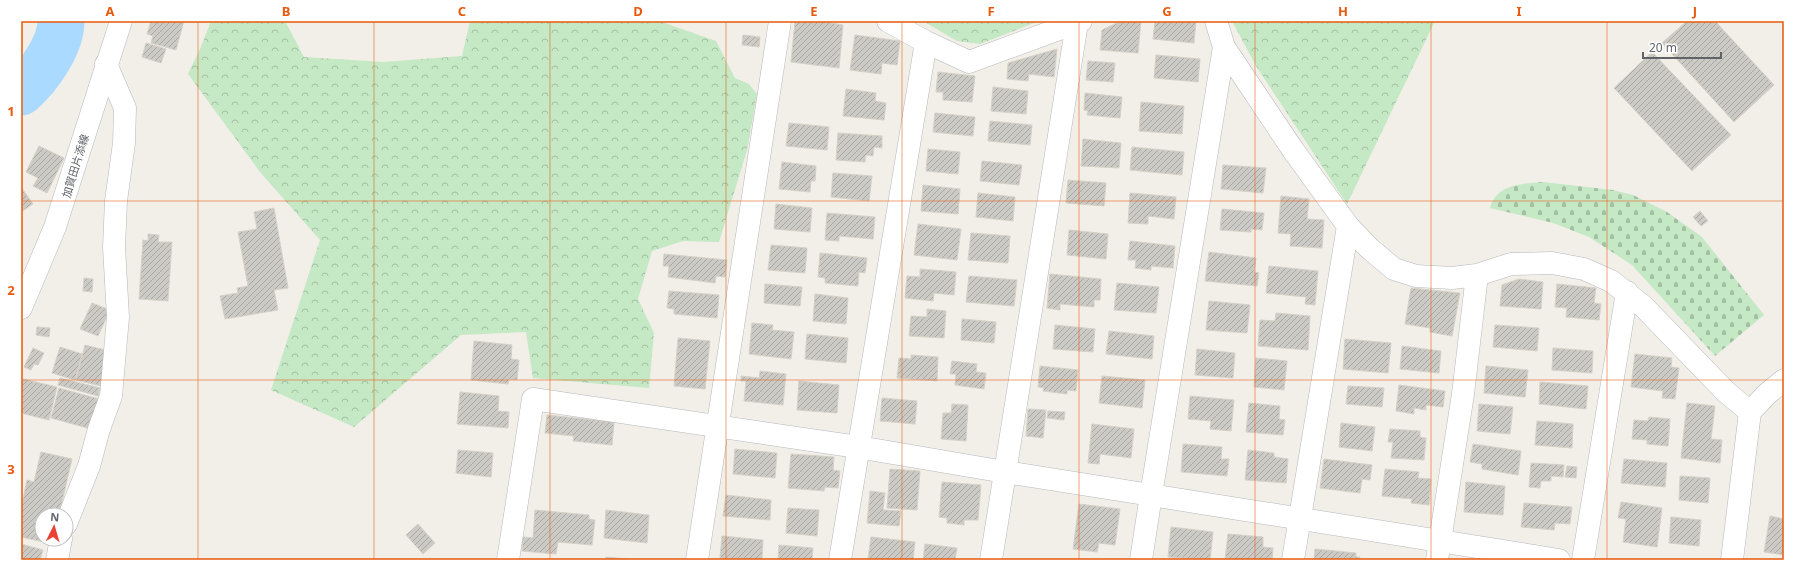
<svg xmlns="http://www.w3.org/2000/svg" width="1805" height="581" font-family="'Noto Sans','Noto Sans JP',sans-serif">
<defs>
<pattern id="forest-crowns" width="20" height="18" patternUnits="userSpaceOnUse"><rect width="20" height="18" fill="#c5e8c5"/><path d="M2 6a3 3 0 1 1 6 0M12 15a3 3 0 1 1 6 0" fill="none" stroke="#a3c0a4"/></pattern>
<pattern id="cemetery-stones" width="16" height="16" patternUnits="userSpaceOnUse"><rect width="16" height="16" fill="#c5e8c5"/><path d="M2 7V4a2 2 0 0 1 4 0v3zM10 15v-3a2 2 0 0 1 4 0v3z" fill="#a3c0a4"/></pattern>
<pattern id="building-hatch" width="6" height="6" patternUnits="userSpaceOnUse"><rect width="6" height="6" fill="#cccac5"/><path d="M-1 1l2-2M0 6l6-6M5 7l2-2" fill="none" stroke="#a9a8a4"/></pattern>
</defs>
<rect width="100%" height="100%" fill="#f1efe8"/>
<path fill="url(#forest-crowns)" d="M211,21H285L304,57L383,62L462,56L470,21H659L716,41L735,78L749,84L757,94L747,150L719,242L683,241L652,251L638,299L654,333L649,388L533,378L526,332L461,335L354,427L271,390L320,240L260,172L188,74L200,49Z
M923,21H1039L980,44L957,41Z
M1232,21H1435L1347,204L1256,66Z"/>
<path fill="url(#cemetery-stones)" d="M1543,182L1613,190L1633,195L1667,212L1702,237L1764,315L1715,356L1632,265L1589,237L1553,223L1490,208C1497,184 1521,184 1543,182Z"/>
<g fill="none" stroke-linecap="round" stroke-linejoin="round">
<path stroke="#aadaff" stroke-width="47" d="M21,92C39,76 61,45 61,21"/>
</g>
<path fill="url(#building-hatch)" stroke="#d6d1c6" d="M151,21H184L176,50L151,43L153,36L147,34Z
M795,21H820L843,25L839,68L791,62Z
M1121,21H1141L1138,53L1100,50L1102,30Z
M1155,21H1196L1194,43L1153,39Z
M1687,21H1715L1774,85L1734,122L1662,43Z
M743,35L760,37L759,47L742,45Z
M855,35L900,41L897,65L882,63L881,74L850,70Z
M146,43L166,49L161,63L142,57Z
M1057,49L1054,77L1029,74L1028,81L1007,79L1008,63Z
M1652,52L1731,135L1692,171L1614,88Z
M1156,55L1200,59L1198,82L1154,78Z
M1088,61L1115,63L1113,82L1086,80Z
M938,72L975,76L972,102L943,100V92H936Z
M993,87L1028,91L1026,114L991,111Z
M846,89L876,93L875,101L886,103L884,120L843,116Z
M1085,93L1122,97L1120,118L1087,115L1088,111L1084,110Z
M1141,102L1184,106L1182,134L1139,131Z
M935,113L975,117L973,136L933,132Z
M990,121L1032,125L1030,145L988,141Z
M789,123L829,127L827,150L786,146Z
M838,133L882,136V148L874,147L873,156L866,155L865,162L836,160Z
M1083,139L1121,143L1119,168L1081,166Z
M39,146L64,158L47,193L33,186L38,178L26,172Z
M1132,147L1184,152L1182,175L1130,170Z
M928,149L960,152L958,174L926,171Z
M982,161L1022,165L1019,185L980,181Z
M782,162L816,166L815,181H811L810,192L779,189Z
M1223,165L1266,168L1263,193L1221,189Z
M833,173L872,176L869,201L831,197Z
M1068,180L1106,183L1104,206L1066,203Z
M923,185L960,189L958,214L921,211Z
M21,187L33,204L21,212Z
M978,193L1015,197L1013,221L976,217Z
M1130,193L1176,197L1174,219L1148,216V224L1128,223Z
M1281,196L1309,199L1307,219L1324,220L1322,248L1290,246L1291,234L1278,233Z
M776,204L812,208L810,232L774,229Z
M274,208L288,288L274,290L278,310L225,319L220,296L238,293L237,288L248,286L238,232L257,229L254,212Z
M1222,209L1264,213L1262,230L1251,229V232L1220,230Z
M1700,211L1708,221L1701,226L1693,217Z
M827,213L875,217L873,239L839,236V241L825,240Z
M918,224L961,229L957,260L914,255Z
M1069,230L1108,234L1106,259L1067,255Z
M971,233L1010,236L1008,263L968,260Z
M148,234L159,235L158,242H172L168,301L139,299L143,240L148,241Z
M1130,241L1175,246L1173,268L1151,266V270L1135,268L1136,260H1128Z
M771,245L807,248L805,273L768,270Z
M1209,252L1256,258L1254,272L1259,273L1257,286L1205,281Z
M820,253L867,258L865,273L859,272L858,286L825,283V278L818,277Z
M664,254L727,260L725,277L716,276L715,283L668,277L669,266H663Z
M1269,266L1318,271L1315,305L1305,304L1306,297L1266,293Z
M920,269L956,272L954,295L934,293L933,301L905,298L907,276L920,277Z
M1050,274L1101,279L1100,300H1094V307L1060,304V310L1047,308Z
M969,276L1017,280L1014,306L966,302Z
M84,278L93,279L92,292L83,291Z
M1519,279L1543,282L1541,309L1500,306L1502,285Z
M1117,283L1159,287L1156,313L1114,310Z
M765,284L802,287L800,306L764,303Z
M1557,284L1596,288L1594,303L1601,304L1599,320L1566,317L1567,308L1555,307Z
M1411,288L1460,293L1452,336L1430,332V328L1405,324Z
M669,291L719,295L717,318L674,314V309L667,308Z
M815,294L848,298L846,324L813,321Z
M1209,301L1250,305L1247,333L1206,330Z
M92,303L110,310L98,336L80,329Z
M927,309L946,311L944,338L909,336L911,316L927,317Z
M1276,313L1310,316L1308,350L1258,346L1260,320L1275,321Z
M962,319L996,322L994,343L961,340Z
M752,323L773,325L772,330L794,332L791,359L749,354Z
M1055,325L1095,329L1093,352L1053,349Z
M1495,325L1539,328L1537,351L1493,347Z
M37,327L50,328L49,337L36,335Z
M1109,331L1154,336L1152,359L1106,354Z
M807,334L848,338L846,363L805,359Z
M678,338L710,341L705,389L674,386Z
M1345,339L1391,343L1388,373L1343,369Z
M474,341L512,345L511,359L519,360L517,380L509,379L508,384L471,380Z
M85,345L109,351L101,386L76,380Z
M1402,346L1441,351L1439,373L1400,369Z
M60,347L82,354L75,380L52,373Z
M33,348L44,353L38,365L34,364L31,370L24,367Z
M1553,348L1593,351L1592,373L1552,370Z
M1197,349L1235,353L1233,378L1195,375Z
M1635,354L1672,358L1671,367L1679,368L1675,399L1662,398L1663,391L1631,387Z
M911,355L938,357L937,381L897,378L899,358L911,359Z
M1256,358L1287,361L1284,390L1254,387Z
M952,361L977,364L976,372L986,373L984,389L955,385L956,374H950Z
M1040,366L1078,370L1076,391L1067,390V394L1043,391L1044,388L1038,387Z
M1486,366L1528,370L1525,397L1484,393Z
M760,371L786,374L783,405L744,401L746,381H741V376L759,378Z
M1102,376L1145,380L1142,408L1099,403Z
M60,378L100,388L98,396L58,385Z
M23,379L57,387L49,420L21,413V388Z
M799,381L839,385L837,413L797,410Z
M1540,382L1588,386L1586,409L1539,404Z
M1399,385L1445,391L1443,407L1426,405V410L1414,408V414L1396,411Z
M1348,386L1384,388L1382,407L1346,404Z
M59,388L99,399L91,429L51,418Z
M460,392L499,396L498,411L509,412L508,428L457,424Z
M1190,396L1234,400L1231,431L1210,429L1211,421L1188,419Z
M882,398L917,401L915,424L880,421Z
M1249,403L1280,406L1279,419L1285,420L1283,435L1246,432Z
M1687,403L1715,406L1711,439L1722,440L1720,463L1681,458Z
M952,404L968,405L966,441L941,439L943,413H951Z
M1479,404L1513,407L1510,434L1477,431Z
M1028,409L1046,410L1043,438L1026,436Z
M1048,411L1065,412L1064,420L1047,418Z
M547,415L614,422L612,445L573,441L574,436L545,433Z
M1649,417L1670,419L1668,446L1647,444V440L1632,439L1634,420L1648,421Z
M1537,421L1573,424L1572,448L1535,445Z
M1341,423L1375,427L1372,451L1339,447Z
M1092,424L1134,429L1131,458L1100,454L1099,464L1088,463Z
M1390,429L1420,431V437L1426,438L1424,460L1391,458L1393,442H1388Z
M1183,444L1222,447L1221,459H1229L1227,476L1181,472Z
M1473,444L1521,451L1518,475L1482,469V464L1470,462Z
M735,449L777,453L775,478L733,474Z
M458,450L493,453L491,477L456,473Z
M1248,450L1274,453V457L1288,459L1286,483L1245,480Z
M41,452L72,459L59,515H42V539H54L53,544L21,537V508L27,480L34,482Z
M791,454L834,457L833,470L840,471L838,488L825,487L824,491L788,488Z
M1324,459L1372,465L1370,480L1362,479L1360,493L1320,488Z
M1624,459L1667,463L1665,487L1621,483Z
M1531,463L1564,465L1563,477L1551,476V481H1541L1540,488L1529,487Z
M1567,466L1577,467L1576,478L1565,477Z
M890,469L920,471L917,510L887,508Z
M1385,469L1419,472L1418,478L1431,479L1429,505L1411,503L1412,499L1382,496Z
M1680,476L1710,478L1708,503L1679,500Z
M942,482L981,485L978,520H964V525L947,523V518L939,517Z
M1466,482L1505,486L1503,515L1464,512Z
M870,491L885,493L883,510L901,511L899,526L867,523Z
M726,495L771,500L770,520L723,516Z
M1621,502L1662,508L1657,547L1623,542L1626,519L1618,518Z
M1524,503L1572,507L1570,524L1555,523L1554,530L1521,527Z
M1079,504L1120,509L1115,545L1099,543L1097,552L1073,549Z
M788,508L819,510L817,536L786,533Z
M535,510L589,515V519L595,520L592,545L558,542L556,554L522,551L523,537L533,538Z
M606,510L649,515L647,543L604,538Z
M1770,516L1784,519V555L1764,552Z
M1671,517L1701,520L1699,546L1669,543Z
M418,524L435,543L423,554L406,535Z
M1171,527L1213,532L1210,560L1168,557Z
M1228,534L1263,537V547L1273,548L1272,560H1225Z
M722,536L763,540L762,560L720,558Z
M871,537L915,542L913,560L868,559Z
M21,544L43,550L40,560H21Z
M925,544L957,548L955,560H923Z
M779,545L813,548L812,560H778Z
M1315,549L1356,553V557H1360L1359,560H1314Z
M606,557L639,560H606Z"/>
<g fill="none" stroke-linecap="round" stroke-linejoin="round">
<defs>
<path id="minor" d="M888,21L926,42L969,62L1081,21
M1216,21L1224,47L1293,150L1348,226L1370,249L1394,269L1416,276L1452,278L1477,275L1511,264L1552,263L1584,269L1611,281L1643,306L1726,392L1750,412L1767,394L1784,380
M66,524L89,466L99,429L111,396L118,317L114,247L116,201L124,143L125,108L106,64
M57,560L61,539
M508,560L533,399L858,447L1005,472L1151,495L1224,47
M697,560L780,21
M840,560L926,42
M991,560L1077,23
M1293,560L1348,226
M1437,560L1463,394L1477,275
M1583,560L1627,292
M1732,560L1750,412"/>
<path id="tertiary" d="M1141,560L1151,495L1559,560"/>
<path id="secondary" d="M21,308L55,227L121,21"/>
</defs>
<use href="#minor" stroke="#b5b8bc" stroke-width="23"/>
<use href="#tertiary" stroke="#b5b8bc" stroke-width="23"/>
<use href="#secondary" stroke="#b6babf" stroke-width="23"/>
<use href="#minor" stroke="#fff" stroke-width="22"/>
<use href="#tertiary" stroke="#fff" stroke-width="22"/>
<use href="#secondary" stroke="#fff" stroke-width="22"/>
</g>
<path fill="none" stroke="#e8590c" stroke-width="1" stroke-opacity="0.55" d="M198,21V560M374,21V560M550,21V560M726,21V560M902,21V560M1079,21V560M1255,21V560M1431,21V560M1607,21V560M21,201H1784M21,380H1784"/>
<g text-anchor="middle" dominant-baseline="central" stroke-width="3.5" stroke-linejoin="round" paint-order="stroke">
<g font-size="11" fill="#5f6368" stroke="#fff">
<text transform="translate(75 166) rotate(-73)">加賀田片添線</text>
</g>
</g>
<rect width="1805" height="581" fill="none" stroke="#ffffff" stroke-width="44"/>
<g transform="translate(54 527) rotate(5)"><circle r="19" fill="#ffffff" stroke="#bfc1c3"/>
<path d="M0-3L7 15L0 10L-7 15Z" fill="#ea4335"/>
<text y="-6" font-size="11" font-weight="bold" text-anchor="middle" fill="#5f6368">N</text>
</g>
<path d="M1643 52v6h78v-6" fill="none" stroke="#5f6368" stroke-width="2"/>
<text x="1649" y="52" font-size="12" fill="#5f6368" stroke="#ffffff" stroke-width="3" paint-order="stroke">20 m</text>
<rect x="22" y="22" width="1761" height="537" fill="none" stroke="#e8590c" stroke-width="1.5"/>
<g font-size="13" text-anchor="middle" font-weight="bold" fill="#e8590c">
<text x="110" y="16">A</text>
<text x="286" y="16">B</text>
<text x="462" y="16">C</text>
<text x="638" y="16">D</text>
<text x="814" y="16">E</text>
<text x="991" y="16">F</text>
<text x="1167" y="16">G</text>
<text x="1343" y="16">H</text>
<text x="1519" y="16">I</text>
<text x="1695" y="16">J</text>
<text x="11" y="116">1</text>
<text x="11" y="295">2</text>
<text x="11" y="474">3</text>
</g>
</svg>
